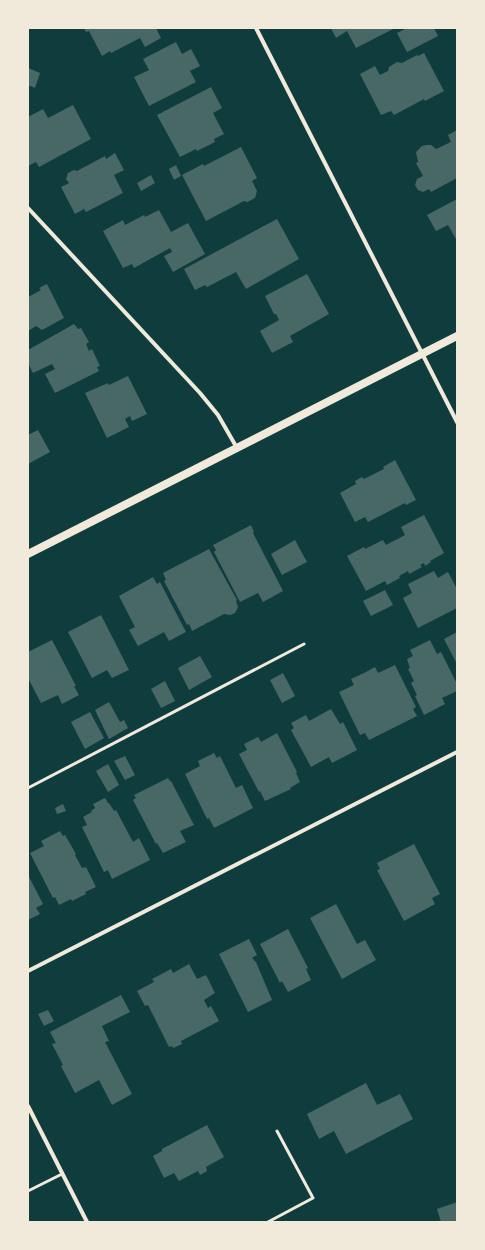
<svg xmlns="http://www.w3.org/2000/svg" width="485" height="1250" font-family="'Archivo Narrow',sans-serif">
<rect width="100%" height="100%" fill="#0f3d3e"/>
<path fill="#486865" d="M84,28H156L161,38L145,47L140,38L111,53L110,51L102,56L89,31L86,32Z
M331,28H395L356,48L347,31L336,38Z
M407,28H434L438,36L407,52L397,33Z
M176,42L182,54L191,49L200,66L190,71L196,82L149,106L134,77L149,70L143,59Z
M424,53L444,91L425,101L424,99L394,115L391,111L381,115L360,74L375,66L380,75L388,71L389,67L397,62L402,63L417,55L418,56Z
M28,68L40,73L35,88L28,85Z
M211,87L222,108L213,113L224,134L214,139L215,142L197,151L196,149L180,157L157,115Z
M73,105L91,139L39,167L36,162L28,166V117L43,109L48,118Z
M457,130V178L431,192L429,189L423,192L418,190L415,185L417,179L423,176L416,163L418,162L416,152L422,146L427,145H431L436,149L451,142L448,135Z
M241,147L257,178L252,181L257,191L255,198L247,202L244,201L206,221L182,175L203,164L204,166Z
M115,153L124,170L114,175L123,193L86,212L84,209L75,214L61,187L69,183L66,179L68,173L74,170L77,171L105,156L106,159Z
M176,165L181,176L174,180L169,169Z
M151,175L155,183L141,191L137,183Z
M457,199V241L448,225L436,231L427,215Z
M159,210L171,232L188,223L205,254L173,272L164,256L172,252L170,248L134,268L132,264L123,268L103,231L123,220L125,225L144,215L145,217Z
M277,219L299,259L246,289L236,272L207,287L205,285L195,290L184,269Z
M307,274L329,314L290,336L293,342L272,353L260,331L279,320L276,314H274L265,296Z
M47,284L64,318L42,330L36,326L28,331V297L41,290L39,288Z
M74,324L78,329L81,328L89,342L86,344L89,351L92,349L100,366L97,367L99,371L55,393L45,374L55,369L52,364L33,373L28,363V350Z
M128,376L147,414L132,421L130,416L125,419L129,427L107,438L85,393L108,383L109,385Z
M38,430L50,452L28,464V435Z
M395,460L416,500L406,505L405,503L368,522L365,517L355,522L340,493L356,484L355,481L362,477L364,479L384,469L383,467Z
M424,515L444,553L430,561L431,562L425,566L424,563L420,565L422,567L409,574L408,571L399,576L400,578L387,585L385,581L366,591L347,556L364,547L365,549L383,540L386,545L405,535L401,527Z
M251,525L254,532L253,533L283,591L263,602L258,593L240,602L214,552L216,550L213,545Z
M295,540L307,562L282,575L271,554Z
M209,549L237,600L236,601L238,607L235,613L230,615L224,614L192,631L189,624L187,625L164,581L166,580L163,573Z
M434,571L438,578L448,572L457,589V608L418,628L403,598L412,593L408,584Z
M153,577L157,584L160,582L186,632L169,641L164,632L138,646L129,630L135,627L119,596Z
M385,590L393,605L371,616L363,601Z
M101,615L129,670L112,678L107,670L92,678L68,632Z
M457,632V664L444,639Z
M52,640L76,686H74L79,695L62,704L58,695L41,703L28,678V652Z
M430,640L437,654L441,652L457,684V691L442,698L445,704L424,715L415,696L417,695L411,683L414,681L408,669L410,668L407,659L413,656L410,650Z
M200,656L212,677L189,690L178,668Z
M395,665L416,707L413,709L417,716L369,740L365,733L360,735L339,692L354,685L351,679L364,673L375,667L378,673Z
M283,673L295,696L282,703L270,680Z
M165,681L175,701L161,708L151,689Z
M109,702L120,722L124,720L128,728L109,739L95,710Z
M331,709L340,724L343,722L357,750L332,763L329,757L311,767L291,730L294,728L291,723L306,715L309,721Z
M90,712L104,738L85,749L71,722Z
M277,733L297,772L296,773L300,782L290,788L291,789L265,801L260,791L259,792L239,754L247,750L244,744L258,737L261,742Z
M214,753L217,758L220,756L236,788L242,785L253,808L214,828L209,818L207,819L185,774L200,766L198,761Z
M125,756L135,775L125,780L114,761Z
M108,764L119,785L108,792L96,771Z
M168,778L170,781H171L194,825L180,831L186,842L163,853L157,843L156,844L133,800L136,798L134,795Z
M105,798L108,803H109L114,811L116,810L133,842L139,838L150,860L112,879L108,870L104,872L82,827L87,825L83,817L92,812L91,811L95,808L93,804Z
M63,804L66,811L57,814L55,808Z
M60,831L63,836L65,835L76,854L75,855L82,868L86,867L96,887L85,892L86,894L72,901L71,899L59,905L55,897L53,898L30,853L44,846L41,841Z
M414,844L440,894L432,898L435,904L404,921L377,870L380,869L377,863Z
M28,875L43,904L36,908L40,914L28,920Z
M336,904L357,944L365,940L376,960L342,979L310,918Z
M288,929L308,968L306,969L311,980L288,992L282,981L280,983L260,944Z
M249,939L257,955L252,958L256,962L272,1000L248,1012L219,954Z
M189,964L197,979L206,975L215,993L204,1000L208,1008L211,1006L219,1021L181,1041L182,1044L173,1048L172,1046L169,1047L148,1005L145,1006L137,991L154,982L152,979L171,969L173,973Z
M121,995L130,1012L102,1026L109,1041L105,1042L132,1094L112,1105L99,1080L75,1093L61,1066L63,1065L52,1044L56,1043L50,1032Z
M48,1010L54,1021L44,1026L38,1014Z
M366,1083L377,1105L400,1094L413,1119L346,1154L334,1131L319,1139L307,1114Z
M207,1125L224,1157L206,1167L207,1171L200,1175L198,1171L179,1181L174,1173L164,1178L153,1156L162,1151V1149Z
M457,1202V1222H441L437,1209Z"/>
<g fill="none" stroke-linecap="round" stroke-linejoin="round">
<path stroke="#f1e9da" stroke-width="3" d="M28,788L304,644
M28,1191L62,1174
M268,1222L313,1198L277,1131"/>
<path stroke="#f1e9da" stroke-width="4" d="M256,28L457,422
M28,208L200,393L218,415L237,448
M28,971L457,752
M28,1106L87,1222"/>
<path stroke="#f1e9da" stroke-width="8" d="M28,554L457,336"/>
</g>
<rect width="485" height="1250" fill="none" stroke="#f1e9da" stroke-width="58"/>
</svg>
